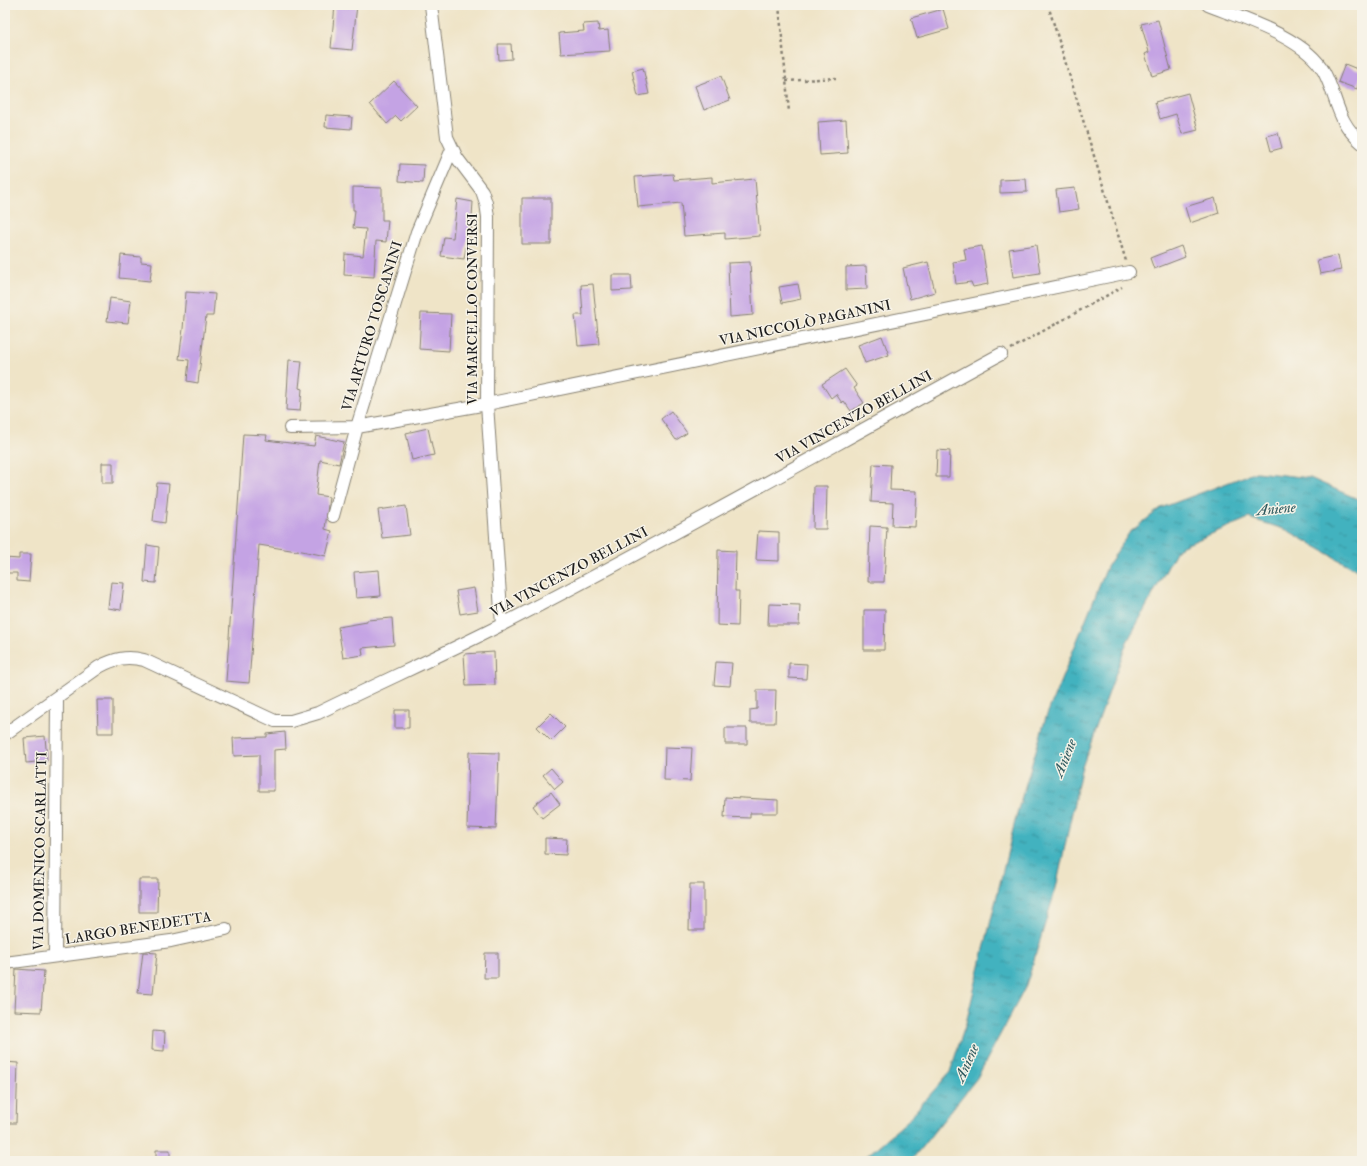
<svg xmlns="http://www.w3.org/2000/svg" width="1367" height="1166" font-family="'IM FELL Double Pica',serif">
<defs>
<pattern id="water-ripples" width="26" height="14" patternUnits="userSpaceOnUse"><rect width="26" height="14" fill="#43b2bf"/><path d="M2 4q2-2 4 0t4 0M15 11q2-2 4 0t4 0" fill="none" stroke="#37909a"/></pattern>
</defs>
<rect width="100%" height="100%" fill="#f7f3e8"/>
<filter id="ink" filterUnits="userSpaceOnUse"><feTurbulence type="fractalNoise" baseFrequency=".025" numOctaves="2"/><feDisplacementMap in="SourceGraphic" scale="8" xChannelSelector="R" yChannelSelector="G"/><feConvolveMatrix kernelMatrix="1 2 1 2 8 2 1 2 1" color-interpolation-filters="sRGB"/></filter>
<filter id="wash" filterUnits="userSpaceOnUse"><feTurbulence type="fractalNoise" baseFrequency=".012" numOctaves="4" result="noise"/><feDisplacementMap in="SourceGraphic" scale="16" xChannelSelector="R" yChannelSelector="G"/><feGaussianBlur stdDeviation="0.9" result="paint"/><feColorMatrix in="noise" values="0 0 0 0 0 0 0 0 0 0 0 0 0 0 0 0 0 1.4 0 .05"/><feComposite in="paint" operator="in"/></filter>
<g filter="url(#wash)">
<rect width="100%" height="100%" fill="#efe4c7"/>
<path fill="url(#water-ripples)" stroke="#30676e" d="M1256,472L1310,478L1362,501V573L1287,530L1249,518L1178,548L1127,642L1081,770L1056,888L1026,986L977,1078L913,1158L910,1161H861L906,1122L950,1072L966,1023L1017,813L1046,717L1107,567L1129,533L1161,508Z"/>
<g id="blocks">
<path fill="#c4a3e4" d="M335,5H357L352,50L331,48Z
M943,9L949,29L917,38L911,18Z
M1158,20L1171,70L1152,76L1145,54L1149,52L1141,24Z
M598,23L599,31L608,30L610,51L561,54L559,33L584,31L583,24Z
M498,44H511L512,59L499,60Z
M1345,64L1362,71L1357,89L1338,82Z
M643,68L649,94L638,96L632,71Z
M721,76L730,100L704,110L695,86Z
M394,81L417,106L401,121L396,116L387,124L370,104Z
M1188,93L1198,130L1182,134L1176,114L1160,119L1155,102Z
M326,115L352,117L351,129L325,127Z
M846,120L848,153L820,155L818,122Z
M1278,133L1282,148L1271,151L1267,136Z
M400,164L424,165L423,183L399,181Z
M673,174L674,180L712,177V183L755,179L760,236L725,239V233L684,236L681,203L638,207L635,177Z
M1026,179L1027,192L1000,193V180Z
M353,187L382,188V220H388L386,242L376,241L374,277L344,275L345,254L363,256L366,229L353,228L355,210H353Z
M1075,188L1079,209L1059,212L1056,190Z
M522,198H551V244H522Z
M1215,198L1219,213L1190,223L1185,207Z
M457,199L473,202L471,231L469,230L464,259L441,256L444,237L453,238Z
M1036,245L1040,273L1013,277L1009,249Z
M982,246L988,284L973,287L971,282L956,284L953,262L966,260L964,249Z
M1181,246L1185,257L1154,269L1150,258Z
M121,255L141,257V262L152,263L150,281L119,278Z
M1338,255L1341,270L1320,274L1317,260Z
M750,262L753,315L730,317L728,263Z
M928,262L935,292L910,299L903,268Z
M866,266L867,289L846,290V267Z
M612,275H631L632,290L612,291Z
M593,284L599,344L578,346L575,315H583L581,285Z
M798,284L801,299L782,303L779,287Z
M186,292L215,294L213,316H206L198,383L187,381L189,360L179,359L183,329Z
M110,298L131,301L128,323L107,321Z
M421,313L451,314L449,351L419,349Z
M882,336L889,355L865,363L858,345Z
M289,360L302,361L299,388L302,389L300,411L286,410Z
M845,369L857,386L854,388L864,403L851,411L844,401L842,403L836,394L831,398L822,384Z
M671,411L687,433L676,440L661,419Z
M428,428L434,455L412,460L406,433Z
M243,434L267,435L266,440L314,446L316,436L344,442L339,464L320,460L316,495L329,497L325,529L332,531L326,556L297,550V551L259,545L249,683L226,681Z
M937,450L950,451L949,477H936Z
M102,463H113V483H102Z
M873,464L891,465L890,490L917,491L915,527L892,526L893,503L871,502Z
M157,483L169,484L165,523L153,521Z
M814,486H827L826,529H813Z
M406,506L410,535L382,538L378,510Z
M870,526L887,527L884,582H868Z
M758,531L779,532V561L756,560Z
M147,545L159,547L156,583L144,582Z
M718,550L736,551L735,591H739L738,626L717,625Z
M19,554H31L29,582L17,581V573H5V558L19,559Z
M379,570L381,596L356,598L354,572Z
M111,582L124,583L121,610L108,608Z
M474,588L478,611L460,614L456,591Z
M769,604L800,605L799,625H768Z
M864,610H885L884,650H864Z
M392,618L394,645L362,648L363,655L343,658L338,627L367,622V620Z
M494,652L495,685L466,686L464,654Z
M716,662L732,663L730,686L714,685Z
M789,663L807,664L806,679L789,678Z
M757,690H776L775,723H750V710L757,709Z
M97,700H113V733H98Z
M395,710H409V728H395Z
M551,713L565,727L551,741L537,727Z
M725,728H747V744H725Z
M285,732L286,749L274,750V791H259V755L234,756L233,738L267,737V734Z
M45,736L47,761L26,763L24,738Z
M665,747L692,748L690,781L664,780Z
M469,752L499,753L496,829L467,828Z
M551,768L563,782L555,789L543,775Z
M551,792L560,804L542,818L533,806Z
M725,797L778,800V813H750V818L724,817Z
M545,838L567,839L566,855L545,854Z
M139,879H158L157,912H139Z
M690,884H704V930H689Z
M143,952L157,953L153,994L138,993Z
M485,953H498V978H484Z
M16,969L44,971L41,1012L14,1011Z
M153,1031L165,1032L164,1051L152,1050Z
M5,1062L18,1063L16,1123H5Z
M156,1150H170V1161H156Z"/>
</g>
</g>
<g filter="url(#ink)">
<use href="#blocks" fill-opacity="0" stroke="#868072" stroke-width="1"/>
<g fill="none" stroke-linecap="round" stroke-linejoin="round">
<defs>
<path id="minor" d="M431,5L447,137L457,158L482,191L486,203L488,217L487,404L502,625
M1208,5C1243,19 1306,38 1324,72C1338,99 1336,121 1362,143
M290,428L357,427L487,404L1129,272
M333,516L357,427L417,232L452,149
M5,734L99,667C115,658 127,656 144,660L275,721H291L318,713C379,683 442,655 503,624C671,538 835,444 1001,354
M55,956L57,698
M5,963L171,941L226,929"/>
</defs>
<use href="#minor" stroke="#868072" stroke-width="14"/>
<path stroke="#868072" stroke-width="2.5" stroke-dasharray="3 3" stroke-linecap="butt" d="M779,5L789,112
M1048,5L1126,261
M786,81L836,78
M1011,349L1122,287"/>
<use href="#minor" stroke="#fff" stroke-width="12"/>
</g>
</g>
<g text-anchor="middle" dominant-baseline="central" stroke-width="3" stroke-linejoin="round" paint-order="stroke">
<g font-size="14" fill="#1c1c1c" stroke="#f7f3e8">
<text transform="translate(472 309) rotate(-90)">VIA MARCELLO CONVERSI</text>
<text transform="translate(805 323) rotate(-12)">VIA NICCOLÒ PAGANINI</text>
<text transform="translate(372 326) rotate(-73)">VIA ARTURO TOSCANINI</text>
<text transform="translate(854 417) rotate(-29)">VIA VINCENZO BELLINI</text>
<text transform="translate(569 572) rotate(-28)">VIA VINCENZO BELLINI</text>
<text transform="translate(40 851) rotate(-89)">VIA DOMENICO SCARLATTI</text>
<text transform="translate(138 928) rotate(-9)">LARGO BENEDETTA</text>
</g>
<g font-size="15" font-style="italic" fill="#2c585d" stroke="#f7f3e8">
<text transform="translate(1276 509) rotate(-5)">Aniene</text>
<text transform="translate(1065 758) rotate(-68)">Aniene</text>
<text transform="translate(967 1063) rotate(-66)">Aniene</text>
</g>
</g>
<rect width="1367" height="1166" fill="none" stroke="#f7f3e8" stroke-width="20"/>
</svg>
